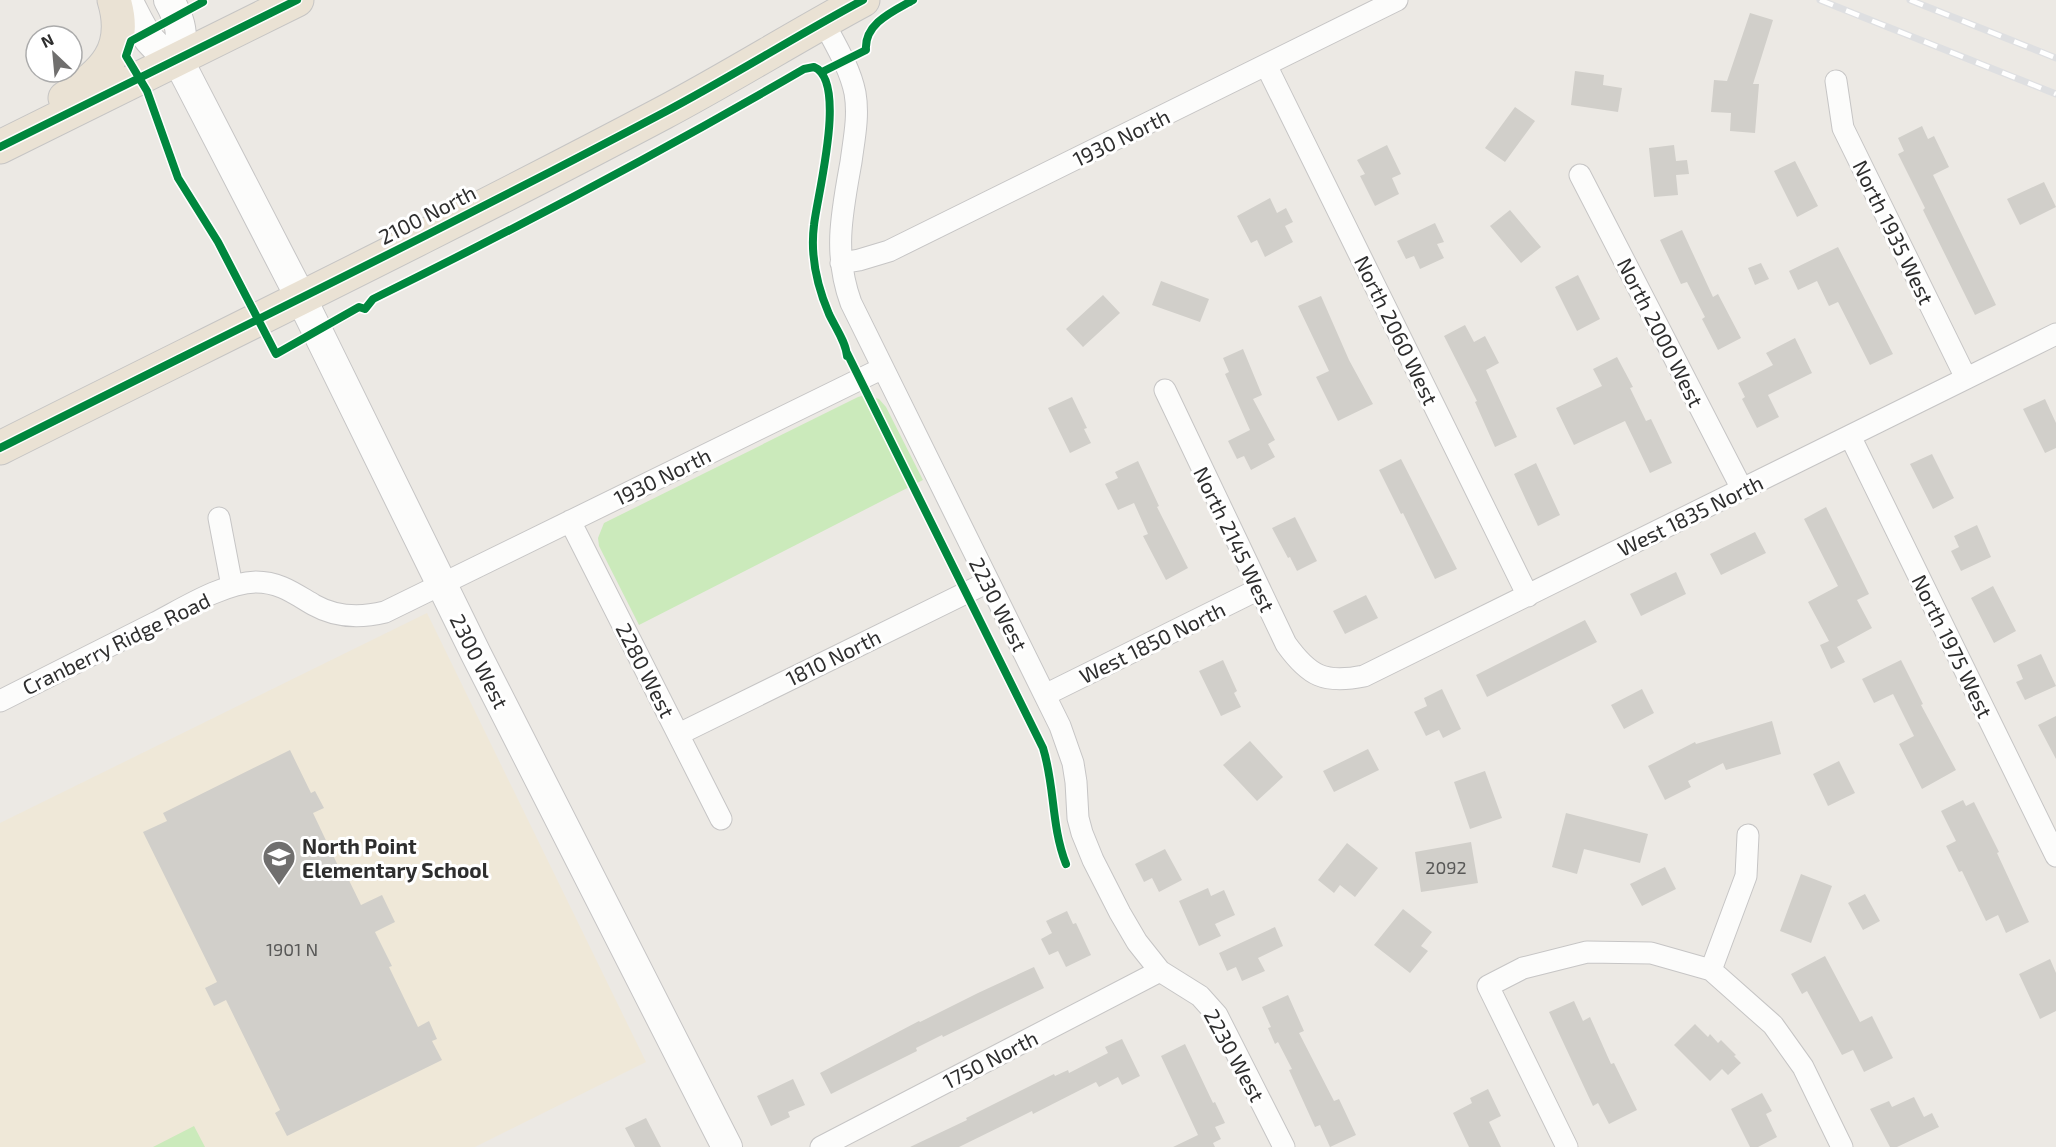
<svg xmlns="http://www.w3.org/2000/svg" width="2056" height="1147" font-family="'Exo 2',sans-serif">
<rect width="100%" height="100%" fill="#ece9e4"/>
<path fill="#efe8d8" d="M427,613L646,1062L475,1147H0V823Z"/>
<path fill="#cbeabb" d="M865,395L879,399L886,407L923,480L639,625L599,546L598,538L604,523L858,397Z
M194,1126L205,1147H153Z"/>
<path fill="#d1cfca" d="M1750,13L1773,20L1753,84H1759L1755,133L1730,131L1731,113L1711,112L1714,80L1727,81Z
M1575,71L1604,75L1603,85L1622,88L1618,112L1571,105Z
M1515,107L1535,121L1505,162L1485,148Z
M1922,126L1928,139L1934,136L1949,167L1933,175L1996,305L1975,315L1923,210L1925,208L1898,154L1904,151L1898,138Z
M1387,145L1401,174L1392,178L1399,194L1375,206L1360,176L1365,174L1357,160Z
M1674,145L1676,161L1687,160L1689,174L1676,175L1678,195L1654,197L1649,148Z
M1795,161L1818,206L1797,217L1774,171Z
M2044,182L2056,207L2020,225L2007,199Z
M1270,198L1277,213L1286,208L1293,222L1285,226L1293,242L1265,257L1257,240L1251,243L1237,216Z
M1510,210L1541,247L1521,263L1490,226Z
M1435,223L1444,242L1437,244L1444,258L1420,269L1414,256L1406,259L1397,241Z
M1682,230L1713,297L1718,294L1741,338L1718,350L1702,319L1705,317L1687,282L1681,284L1660,240Z
M1838,247L1893,354L1870,365L1838,302L1829,306L1817,281L1798,290L1789,271Z
M1761,263L1769,279L1755,285L1748,268Z
M1578,275L1600,319L1577,331L1555,287Z
M1161,281L1209,299L1200,322L1152,305Z
M1103,295L1120,313L1083,347L1066,329Z
M1321,296L1349,360L1373,404L1338,421L1316,377L1329,371L1298,306Z
M1465,325L1474,342L1485,336L1499,363L1486,370L1517,437L1495,447L1475,402L1477,401L1444,336Z
M1795,338L1812,373L1768,395L1779,417L1757,428L1742,399L1745,397L1738,383L1773,365L1766,353Z
M1243,349L1262,395L1253,399L1275,440L1268,444L1275,457L1251,470L1244,456L1237,459L1228,441L1250,430L1225,374L1229,372L1223,358Z
M1617,357L1633,387L1630,388L1646,421L1651,419L1672,463L1650,473L1625,421L1574,445L1556,408L1602,386L1593,369Z
M1072,397L1087,428L1084,429L1091,443L1070,453L1048,408Z
M2045,399L2056,423V448L2045,453L2023,409Z
M1932,454L1954,498L1933,509L1910,464Z
M1401,459L1457,569L1435,579L1403,513L1401,514L1379,470Z
M1138,461L1159,506L1157,507L1188,568L1166,580L1143,536L1148,534L1134,503L1118,510L1105,484L1118,478L1115,472Z
M1536,463L1560,515L1538,526L1514,474Z
M1826,507L1869,594L1857,600L1872,628L1837,647L1845,662L1831,669L1820,645L1829,641L1808,602L1838,586L1804,519Z
M1295,517L1317,561L1297,571L1290,557L1288,558L1272,528Z
M1977,525L1991,557L1961,571L1951,551L1959,547L1954,536Z
M1755,532L1766,553L1721,575L1710,554Z
M1676,572L1686,594L1641,616L1630,594Z
M1993,586L2016,631L1994,643L1971,598Z
M1366,595L1378,618L1345,634L1333,611Z
M1585,620L1597,642L1487,697L1476,675Z
M2041,654L2056,686L2025,700L2016,682L2023,679L2017,665Z
M1223,660L1237,691L1234,693L1241,707L1221,716L1199,671Z
M1901,660L1923,704L1921,705L1956,770L1922,789L1899,744L1914,736L1893,694L1874,703L1862,679Z
M1442,689L1461,729L1443,738L1439,730L1426,736L1414,712L1427,706L1424,698Z
M1642,689L1654,713L1624,729L1611,705Z
M2056,716V759L2038,725Z
M1772,721L1781,754L1726,770L1723,763L1688,781L1691,787L1665,800L1648,766L1695,742L1696,744Z
M1250,741L1283,777L1257,801L1223,765Z
M1368,749L1379,770L1334,792L1323,771Z
M290,750L311,793L315,791L324,808L313,813L341,872L344,870L361,905L382,895L395,922L375,932L392,966L389,967L418,1027L429,1021L437,1039L432,1041L442,1060L287,1136L275,1113L280,1110L226,1000L214,1006L205,988L217,982L143,832L167,821L163,813Z
M1839,761L1855,793L1828,806L1813,774Z
M1485,771L1502,818L1470,829L1454,782Z
M1963,800L1966,806L1974,802L1999,852L1997,853L2029,922L2006,933L1998,915L1986,921L1962,871L1959,872L1946,846L1956,841L1941,811Z
M1566,813L1648,834L1640,863L1584,849L1577,874L1552,867Z
M1471,842L1478,883L1421,892L1415,852Z
M1347,843L1378,868L1355,897L1340,885L1334,893L1318,880Z
M1165,849L1182,880L1159,892L1152,878L1144,882L1135,864Z
M1665,867L1676,889L1642,906L1630,884Z
M1801,874L1832,886L1811,943L1780,931Z
M1208,888L1211,896L1224,890L1235,915L1215,924L1221,936L1199,946L1179,901Z
M1865,894L1880,921L1863,930L1848,903Z
M1403,909L1432,932L1421,946L1428,951L1410,973L1374,945Z
M1067,911L1073,924L1076,923L1091,955L1066,967L1058,951L1049,955L1041,939L1052,933L1046,921Z
M1275,927L1283,946L1258,958L1265,971L1242,981L1236,967L1227,971L1219,953Z
M1825,956L1860,1022L1872,1016L1893,1058L1864,1072L1853,1050L1842,1055L1807,991L1802,994L1791,974Z
M2050,959L2056,973V1011L2040,1019L2019,974Z
M1034,967L1044,988L943,1037L942,1035L916,1048L917,1051L831,1094L820,1073L919,1021L920,1022L978,993Z
M1288,995L1304,1031L1299,1033L1334,1101L1339,1099L1356,1135L1330,1147L1320,1125L1315,1127L1289,1070L1292,1069L1278,1042L1275,1044L1268,1028L1271,1027L1262,1007Z
M1574,1001L1583,1021L1590,1017L1611,1064L1614,1063L1637,1110L1609,1124L1598,1103L1593,1106L1549,1012Z
M1695,1024L1708,1037L1710,1034L1718,1043L1721,1040L1736,1055L1734,1056L1741,1063L1728,1075L1722,1069L1710,1081L1674,1045Z
M1122,1039L1140,1076L1122,1085L1118,1077L1099,1087L1096,1082L1033,1114L1032,1111L959,1147H910L967,1120L966,1118L1054,1074L1055,1076L1068,1070L1069,1073L1108,1053L1105,1047Z
M1185,1044L1213,1103L1215,1102L1225,1123L1215,1127L1221,1139L1213,1143L1215,1147H1173L1198,1135L1161,1056Z
M793,1079L805,1105L788,1112L790,1117L771,1126L757,1096Z
M1488,1089L1501,1116L1489,1122L1501,1147H1469L1453,1113L1472,1103L1470,1098Z
M1762,1093L1772,1111L1766,1114L1777,1137L1758,1147H1750L1731,1109Z
M1914,1097L1924,1117L1932,1113L1939,1127L1897,1147H1890L1870,1109L1889,1101L1892,1107Z
M646,1118L661,1147H635L625,1128Z"/>
<g fill="none" stroke-linecap="round" stroke-linejoin="round">
<defs>
<path id="minor" d="M823,21C835,44 850,68 855,93C859,116 854,139 851,162C842,212 833,254 851,303L1060,726L1073,763L1076,782L1078,818L1082,833L1093,860L1120,913L1137,942L1160,971L1200,996L1217,1015L1284,1147
M1266,65L1528,596
M1836,81L1843,128L1966,378
M1580,175L1742,489
M841,263L859,260L889,251L1397,0
M1165,390L1286,644C1309,676 1324,684 1364,676L2056,334
M1850,436L2056,856
M219,518L232,586
M570,521L721,819
M1045,695L1259,589
M0,701C52,675 103,649 155,623C184,608 223,583 256,582C280,582 295,594 314,605C337,618 361,618 385,612L883,368
M679,734L988,582
M1711,970L1746,876L1748,835
M821,1147L1160,971
M1567,1147L1488,986L1523,968L1587,952L1651,953L1711,970L1773,1025L1803,1067L1842,1147"/>
<path id="secondary" d="M127,0C140,24 148,50 177,58
M169,0C180,20 185,36 177,58L301,298L476,654L727,1147"/>
<path id="trunk" d="M65,98C104,74 129,49 114,0
M0,147L297,0
M0,448C221,337 444,229 663,113C731,77 796,36 863,0"/>
</defs>
<use href="#minor" stroke="#c6c5c5" stroke-width="23"/>
<use href="#secondary" stroke="#c6c5c5" stroke-width="32"/>
<use href="#trunk" stroke="#c6c5c4" stroke-width="35"/>
<use href="#minor" stroke="#fcfcfb" stroke-width="21"/>
<use href="#secondary" stroke="#fcfcfb" stroke-width="30"/>
<use href="#trunk" stroke="#eae2d4" stroke-width="33"/>
<defs>
<path id="rail" d="M1820,0L2056,94
M1910,0L2056,58"/>
</defs>
<use href="#rail" stroke="#dedfe1" stroke-width="7"/>
<use href="#rail" stroke="#fff" stroke-width="4.5" stroke-dasharray="14" stroke-linecap="butt"/>
<defs>
<path id="cycleway" d="M203,2L131,41L126,56L147,91L178,178L218,242L276,354L359,307L365,309L373,299C519,227 663,151 804,69L814,67C848,81 817,196 814,225C810,256 817,286 829,314C835,327 846,342 847,356
M822,72L866,50C864,23 894,11 913,0
M0,147L297,0
M847,353L1043,748C1055,786 1051,826 1066,864
M0,448C221,337 444,229 663,113C731,77 796,36 863,0"/>
</defs>
<use href="#cycleway" stroke="#fff" stroke-width="11"/>
<use href="#cycleway" stroke="#00873e" stroke-width="8"/>
</g>
<defs>
<symbol id="school-pin" viewBox="-11 -11 22 30"><path d="M0 17L-7.5 6A9.5 9.5 0 1 1 7.5 6Z" fill="#706f6e" stroke="#fff"/><path d="M0-5L7-2L0 1L-7-2ZM-4 1L0 2.5L4 1V4Q0 6-4 4Z" fill="#fff"/></symbol>
</defs>
<g fill-rule="evenodd">
<use href="#school-pin" x="260" y="838" width="38" height="52"/>
</g>
<g text-anchor="middle" dominant-baseline="central" stroke-width="6" stroke-linejoin="round" paint-order="stroke">
<g font-size="18" fill="#585857">
<text x="1446" y="867">2092</text>
<text x="292" y="949">1901 N</text>
</g>
<g font-size="21" fill="#2e2e2e" stroke="#fff">
<text transform="translate(1121 137) rotate(-26)">1930 North</text>
<text transform="translate(427 214) rotate(-27)">2100 North</text>
<text transform="translate(1894 232) rotate(64)">North 1935 West</text>
<text transform="translate(1397 330) rotate(64)">North 2060 West</text>
<text transform="translate(1661 332) rotate(63)">North 2000 West</text>
<text transform="translate(662 476) rotate(-26)">1930 North</text>
<text transform="translate(1690 515) rotate(-26)">West 1835 North</text>
<text transform="translate(1235 539) rotate(64)">North 2145 West</text>
<text transform="translate(999 604) rotate(63)">2230 West</text>
<text transform="translate(1152 642) rotate(-26)">West 1850 North</text>
<text transform="translate(116 643) rotate(-26)">Cranberry Ridge Road</text>
<text transform="translate(1953 646) rotate(64)">North 1975 West</text>
<text transform="translate(833 657) rotate(-26)">1810 North</text>
<text transform="translate(480 661) rotate(63)">2300 West</text>
<text transform="translate(646 670) rotate(63)">2280 West</text>
<text transform="translate(1235 1055) rotate(61)">2230 West</text>
<text transform="translate(990 1059) rotate(-27)">1750 North</text>
</g>
<g font-size="21" font-weight="bold" fill="#2e2e2e" stroke="#fff" text-anchor="start">
<text x="302" y="845">North Point<tspan x="302" dy="24">Elementary School</tspan></text>
</g>
</g>
<g transform="translate(54 54) rotate(334)"><circle r="28" fill="#ffffff" stroke="#ababab" stroke-width="1.5"/>
<path d="M0-4.5L10 22L0 15L-10 22Z" fill="#706f6e"/>
<text y="-9" font-size="16" font-weight="bold" text-anchor="middle" fill="#2e2e2e">N</text>
</g>
</svg>
